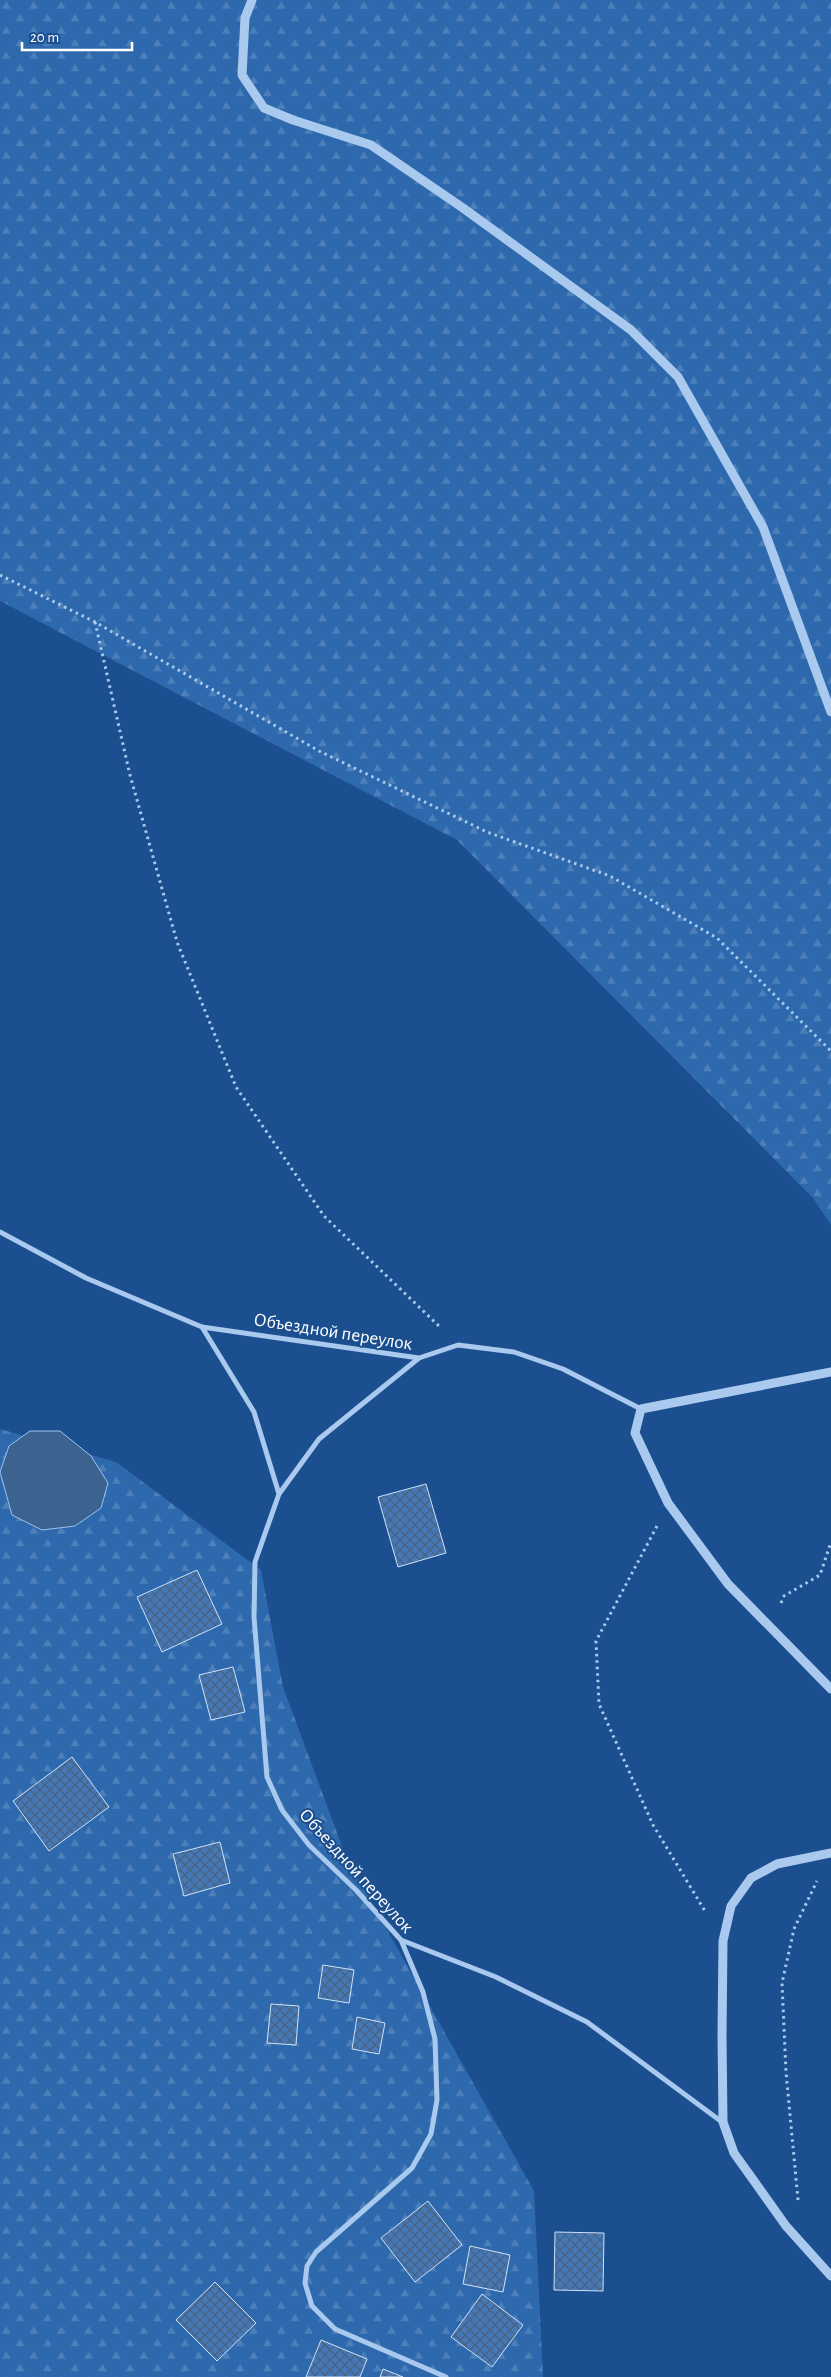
<svg xmlns="http://www.w3.org/2000/svg" width="831" height="2377" font-family="'Alegreya Sans',sans-serif">
<defs>
<pattern id="forest-firs" width="22" height="20" patternUnits="userSpaceOnUse" patternTransform="scale(1.25)"><rect width="22" height="20" fill="#2e69ad"/><path d="M5 1l3.5 6h-7zM16 11l3.5 6h-7z" fill="#4d80b9"/></pattern>
<pattern id="building-cross-hatch" width="8" height="8" patternUnits="userSpaceOnUse" patternTransform="scale(1.25)"><rect width="8" height="8" fill="#4478b7"/><path d="M0 0l8 8M0 8l8-8" fill="none" stroke="#486282"/></pattern>
</defs>
<rect width="100%" height="100%" fill="#1b4f8f"/>
<path fill="url(#forest-firs)" d="M0,0H831V1225L813,1198L457,840L0,601Z
M0,1429L116,1462L261,1570L283,1687L346,1857L534,2191L543,2377H0Z"/>
<path fill="#3c6290" stroke="#9cc4f0" d="M30,1431H60L91,1456L108,1483L101,1508L75,1526L42,1530L12,1515L0,1472L9,1446Z"/>
<path fill="url(#building-cross-hatch)" stroke="#cfe3fa" d="M426,1484L446,1553L398,1567L378,1497Z
M197,1570L222,1624L162,1652L137,1597Z
M233,1667L245,1712L211,1720L199,1675Z
M72,1757L109,1807L49,1851L13,1801Z
M220,1842L230,1883L184,1896L173,1854Z
M323,1965L354,1970L349,2003L318,1998Z
M271,2004L299,2006L296,2045L267,2043Z
M357,2017L385,2023L379,2054L352,2049Z
M428,2201L462,2245L415,2282L381,2238Z
M555,2232L604,2233L603,2291L554,2290Z
M470,2246L510,2255L503,2292L463,2284Z
M215,2282L256,2323L217,2361L176,2320Z
M482,2294L523,2325L492,2367L451,2337Z
M321,2340L367,2359L360,2377H306Z
M383,2369L403,2377H380Z"/>
<g fill="none" stroke-linecap="round" stroke-linejoin="round">
<path stroke="#a9c9ee" stroke-width="3" stroke-dasharray="2.5 4" stroke-linecap="butt" d="M0,575L95,622L319,751L487,832L610,876L717,938L831,1051
M95,622L130,775L177,942L236,1087L324,1216L440,1327
M657,1526L596,1641L599,1704L653,1825L705,1911
M781,1603L784,1596L820,1575L831,1542
M798,2200L786,2072L782,1983L794,1929L817,1881"/>
<path stroke="#a9c9ee" stroke-width="5" d="M0,1232L86,1278L202,1327L419,1358
M202,1327L254,1412L279,1494
M401,1940L496,1977L587,2022L722,2122
M446,2377L335,2329L312,2306L305,2283L307,2266L316,2252L412,2168L431,2134L437,2100L435,2039L423,1992L401,1940L356,1890L309,1845L282,1810L267,1777L254,1617L255,1562L279,1494L319,1439L419,1358L458,1345L514,1352L563,1369L641,1409"/>
<path stroke="#a9c9ee" stroke-width="9" d="M252,0L245,18L242,75L264,108L293,120L371,145L463,208L631,330L678,377L763,527L831,712
M831,1372L641,1409L635,1433L668,1503L728,1584L831,1689
M831,1853L777,1864L751,1878L731,1906L723,1941L722,2036L723,2122L734,2153L786,2226L831,2276"/>
</g>
<g text-anchor="middle" dominant-baseline="central" stroke-width="4" stroke-linejoin="round" paint-order="stroke">
<g font-size="19" fill="#fff" stroke="#1b4f8f">
<text transform="translate(333 1332) rotate(9)">Объездной переулок</text>
<text transform="translate(356 1871) rotate(48)">Объездной переулок</text>
</g>
</g>
<path d="M22 42v8h110v-8" fill="none" stroke="#ffffff" stroke-width="2.5"/>
<text x="30" y="42" font-size="15" fill="#ffffff" stroke="#1b4f8f" stroke-width="4" paint-order="stroke">20 m</text>
</svg>
